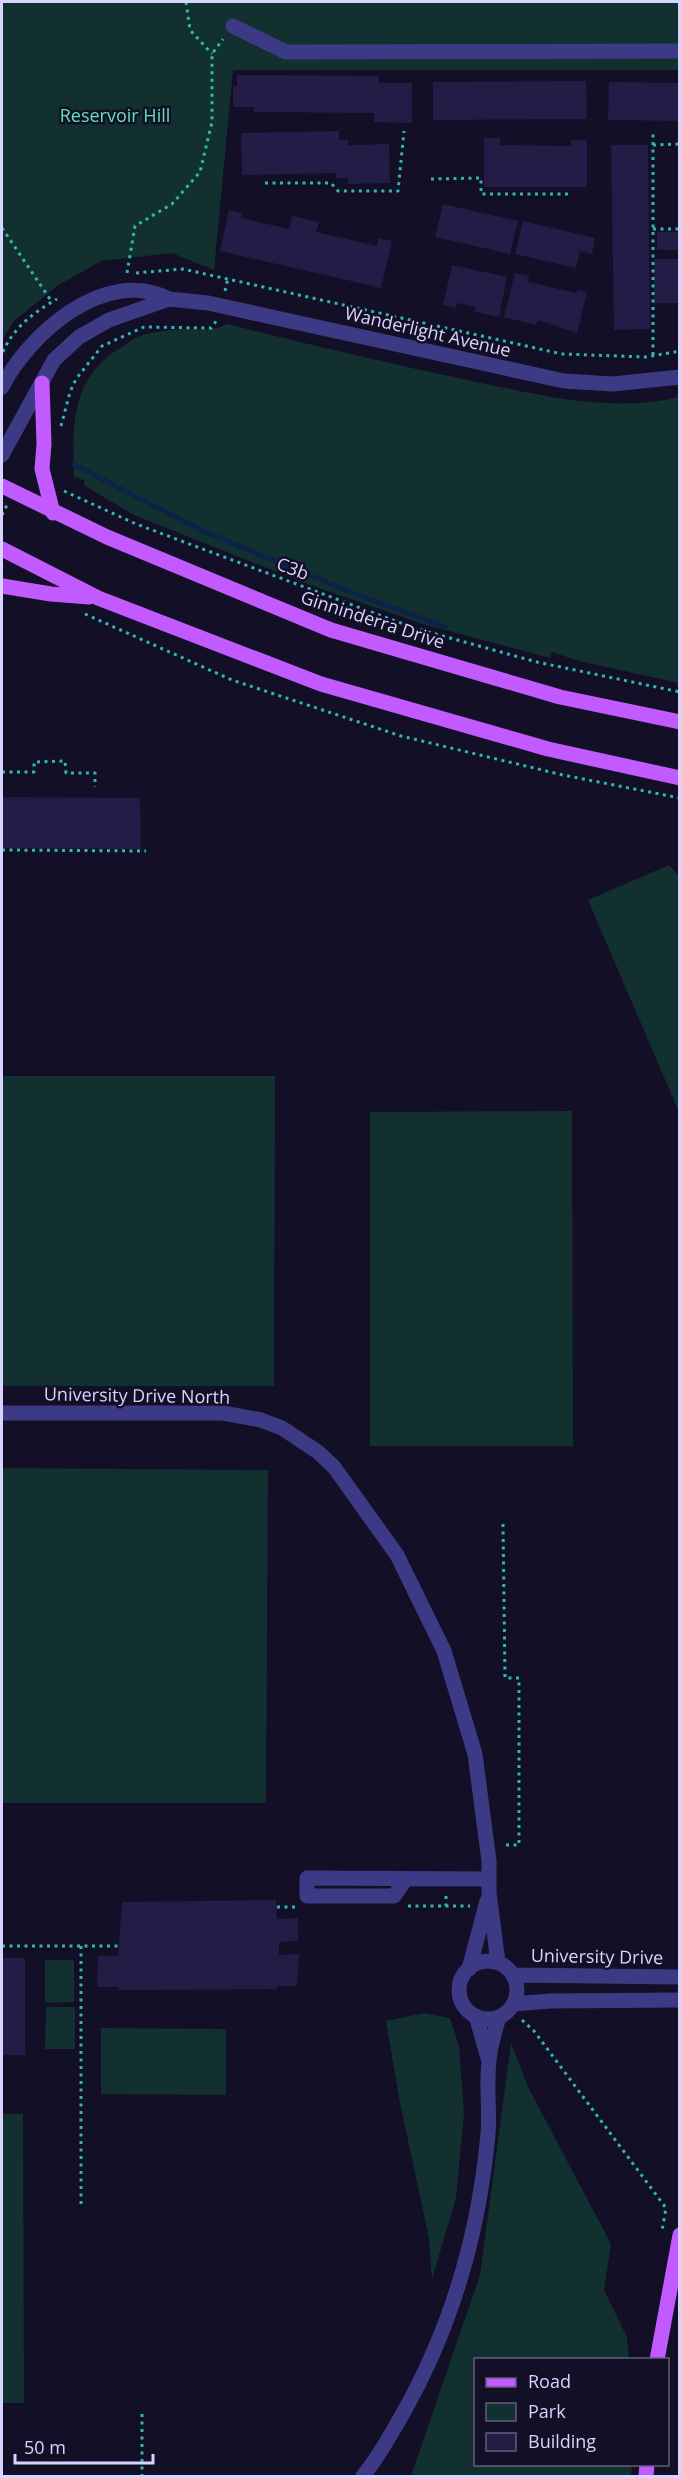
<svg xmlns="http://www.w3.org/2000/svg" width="681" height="2478" font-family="'Open Sans',sans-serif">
<rect width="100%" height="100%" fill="#130f26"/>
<path fill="#12302f" d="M2,2H679V70H233L214,270L172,253L101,261L57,286L14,321L2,340Z
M227,324C307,344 387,363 467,380C536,394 609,414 679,397V683L579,661L552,652L550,658L426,625L307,584L134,515L85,486L84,480L74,477C72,425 71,376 122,347C129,343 137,335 146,334C160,331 177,329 191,329C207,329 212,331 227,324Z
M669,865L680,877L679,1112L588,900Z
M2,1076H275L274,1386H2Z
M572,1111L573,1446H370V1112Z
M2,1468L268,1470L266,1803H2Z
M45,1960H74V2002L45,2003Z
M46,2007H75V2049H45Z
M424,2013L450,2018L459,2046L464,2113L456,2198L432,2279L429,2238L400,2103L386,2021Z
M101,2028L226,2029V2095L101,2094Z
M511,2043L528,2087L611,2244L604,2290L627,2337L629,2359L476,2360V2464L632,2465L631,2476H411L480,2275Z
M2,2114H23L24,2403H2Z"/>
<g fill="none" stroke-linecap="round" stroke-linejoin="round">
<path stroke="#0c2248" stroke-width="5" d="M73,464L205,532L358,595L445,627"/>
</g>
<path fill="#241b47" d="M237,75L379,76V83H412V123L374,122V113L254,112V107H233V86H237Z
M586,81L587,119L433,120V82Z
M609,82L680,83V121L608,120Z
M339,131V140H348V145L389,144L390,183L348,184V178H336V173L242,175L241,133Z
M484,138H500V145L571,146V140H587V187H484Z
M611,145H648L650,329L614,330Z
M443,204L518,221L510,254L435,237Z
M229,210L242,213L241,218L289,229L292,216L319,222L316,232L377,246L378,238L392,241L381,288L220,251Z
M523,221L595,238L592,254L580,251L576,268L515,254Z
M657,232H680V250H657Z
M654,259H680V303H654Z
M452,265L507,277L499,317L475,312L476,307L457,303L456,308L443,305Z
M515,273L529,276L528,282L577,293V290L587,292L577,333L538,320L536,325L504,317Z
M2,797L140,798L141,849L2,848Z
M276,1900L277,1919L298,1918V1941L279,1942V1955L299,1954L297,1986H277V1989L119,1990V1987H97L98,1956H118L122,1902Z
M2,1958H25V2055H2Z"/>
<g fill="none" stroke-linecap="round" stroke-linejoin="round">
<path stroke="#2fb8b0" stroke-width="3" stroke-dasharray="3 4.5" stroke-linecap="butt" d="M186,2L190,30L212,54
M653,145L680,144
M431,179L481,178V194H570
M265,183H331L338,191H398L404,131
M2,228L52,302
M653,229H680
M127,273L135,226L172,204L200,172L212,122V54L223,39
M136,273L183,269L562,354L646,357L680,351
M225,291L228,278
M3,352C13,328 34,312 57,299
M653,355V132
M61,426L70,392L76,379L102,346L144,327L211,328L217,320
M64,491L136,524L414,628L537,662L680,692
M2,515L7,505
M85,614L232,680L401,736L563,775L680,798
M2,772H34V762L65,761L66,773H95V787
M2,850L146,851
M503,1524L505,1678H519V1845H504
M446,1896V1906
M408,1906H470
M277,1907H296
M2,1946H119
M81,1946V2207
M522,2020L534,2031L666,2208L662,2231
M142,2414V2476"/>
<path stroke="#3d3a85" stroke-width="15" d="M233,26L286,52L680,51
M2,387C29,334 105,266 169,299
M2,455L54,360L79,337L109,320L169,299L208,303L564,381L613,384L680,377
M2,1413H223L261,1420L282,1428L318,1452L334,1467L397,1555L444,1651L475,1754L489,1861V1893L498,1962
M406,1879L394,1896H307V1878L489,1879
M459 1990a29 29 0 1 1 58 0a29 29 0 1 1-58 0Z
M469,1969L487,1901
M513,1975L680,1977
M513,2004L550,2001L680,2000
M476,2016L488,2058
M363,2476C378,2458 390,2436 402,2415C451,2329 479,2233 488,2134C490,2110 486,2085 489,2061C490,2046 495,2031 499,2017"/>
<path stroke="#c25bff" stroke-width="15" d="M42,383L44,444L42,469L53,513
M2,486L107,537L331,630L560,697L680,722
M2,549L98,598L321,684L548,749L680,778
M2,586L51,594L89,597
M657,2360L680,2235
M646,2476L647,2464"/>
</g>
<g text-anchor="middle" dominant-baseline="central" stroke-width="5" stroke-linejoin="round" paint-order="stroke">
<g font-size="18" fill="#5fe0c0" stroke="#130f26">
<text x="115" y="115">Reservoir Hill</text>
</g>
<g font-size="18" fill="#d9d4ff" stroke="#130f26">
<text transform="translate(428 331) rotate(13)">Wanderlight Avenue</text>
<text transform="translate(293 568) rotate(21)">C3b</text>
<text transform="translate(373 619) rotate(18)">Ginninderra Drive</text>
<text transform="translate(137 1395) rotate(1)">University Drive North</text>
<text transform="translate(597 1956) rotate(1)">University Drive</text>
</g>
</g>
<rect width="681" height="2478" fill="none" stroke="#d9d4ff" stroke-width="6"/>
<rect x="474" y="2358" width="195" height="108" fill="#130f26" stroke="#625e7d" stroke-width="1.5"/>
<rect x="486" y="2378" width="30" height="9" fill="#c25bff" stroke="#625e7d" stroke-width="1.5"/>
<text x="528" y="2388" font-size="18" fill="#d9d4ff">Road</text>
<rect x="486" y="2403" width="30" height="18" fill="#12302f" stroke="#625e7d" stroke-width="1.5"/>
<text x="528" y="2418" font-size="18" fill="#d9d4ff">Park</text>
<rect x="486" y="2433" width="30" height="18" fill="#241b47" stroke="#625e7d" stroke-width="1.5"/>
<text x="528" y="2448" font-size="18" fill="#d9d4ff">Building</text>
<path d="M15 2454v9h138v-9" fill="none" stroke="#d9d4ff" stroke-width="3"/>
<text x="24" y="2454" font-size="18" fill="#d9d4ff" stroke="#130f26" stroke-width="4.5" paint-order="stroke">50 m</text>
</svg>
